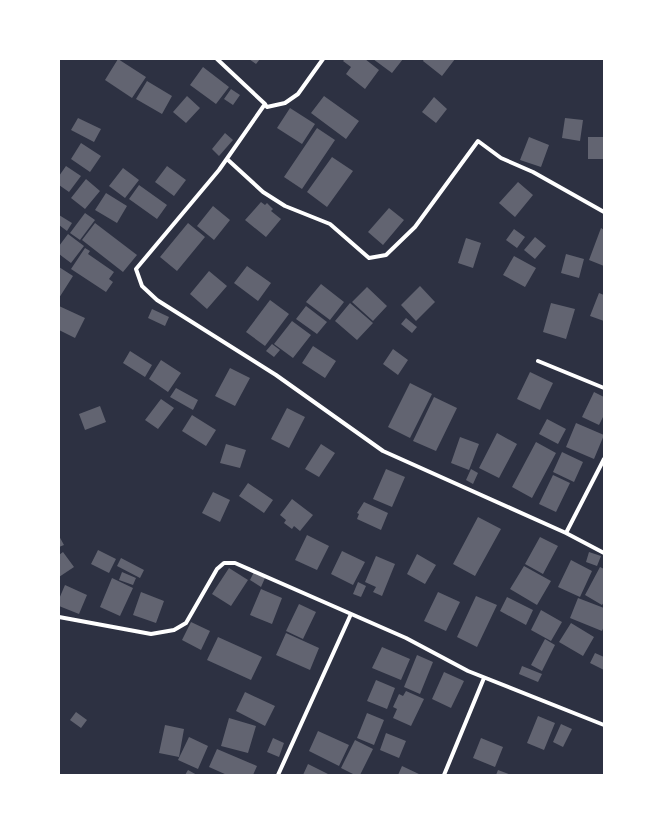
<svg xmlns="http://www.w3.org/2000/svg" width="663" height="834" font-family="'Times New Roman',serif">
<rect width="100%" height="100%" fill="#2d3142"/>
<path fill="#626471" d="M118,59L146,77L132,98L105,80Z
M249,59H260L256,64Z
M345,59H365L379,70L365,89L346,74L351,67L343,61Z
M373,59H403L392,73Z
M424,59H455L442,76L423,61Z
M203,67L229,87L216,104L190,85Z
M147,81L172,96L162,114L136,99Z
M231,89L240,95L233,105L224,99Z
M187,96L200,108L186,123L173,112Z
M324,96L359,121L346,139L311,113Z
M434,97L447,109L436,123L422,112Z
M290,108L315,124L302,144L277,128Z
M78,118L101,129L94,142L71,130Z
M565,118L583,120L580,141L562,138Z
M317,128L335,140L302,189L284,177Z
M225,133L233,140L219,156L212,149Z
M529,137L549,145L541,167L520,160Z
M588,137H604V159H588Z
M81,143L101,156L90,172L71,159Z
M332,157L353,171L327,207L307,192Z
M66,166L81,176L69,192L59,185V176Z
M167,166L186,180L174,196L155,182Z
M123,168L139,180L125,198L109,186Z
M86,179L100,191L85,209L71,198Z
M518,182L533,195L515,217L499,203Z
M139,185L167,205L157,219L129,199Z
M106,193L127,206L117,223L95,210Z
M261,202L265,205L267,203L273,209L271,211L281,219L266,237L245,220Z
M213,206L230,220L214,240L197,226Z
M389,208L404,220L383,245L368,232Z
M85,213L95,220L80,240L70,233Z
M59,215L72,223L67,231L59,225Z
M95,223L137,255L123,272L82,240Z
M188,223L205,237L177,271L160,257Z
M601,228L604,230V266L589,260Z
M514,229L525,237L517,248L506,240Z
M68,234L84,246L71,263L59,254V246Z
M535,237L546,246L535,259L524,250Z
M466,238L481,243L473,268L458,263Z
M85,248L90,251L88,254L114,272L109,279L113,282L106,292L71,269Z
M566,254L584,259L579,278L561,273Z
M514,256L536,268L525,287L503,275Z
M247,266L271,283L258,301L234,283Z
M59,267L73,276L59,298Z
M209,271L227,286L207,309L190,294Z
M321,284L344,302L330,320L306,302Z
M420,286L435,302L416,321L401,305Z
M367,287L387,306L373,321L352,302Z
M599,293L604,295V321L590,316Z
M270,300L289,314L265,346L246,332Z
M350,303L373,323L357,340L335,321Z
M551,303L575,309L566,339L543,332Z
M59,306L85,318L75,338L59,330Z
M306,306L327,322L317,334L296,319Z
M152,309L169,317L165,326L148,318Z
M406,318L417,327L412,333L401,324Z
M292,321L311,335L293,358L274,344Z
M272,344L280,350L274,357L266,351Z
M313,346L336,361L325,378L302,363Z
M393,349L408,360L398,375L383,364Z
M130,351L152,365L145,377L123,363Z
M161,360L181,373L168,392L149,379Z
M230,368L250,378L235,406L215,396Z
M530,372L553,383L540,410L517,399Z
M410,383L432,394L410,438L388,427Z
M176,388L198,400L193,410L170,397Z
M594,392L604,397V415L599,425L582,417Z
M434,397L457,408L436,451L413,441Z
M161,399L174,408L158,429L145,420Z
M100,406L106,422L85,430L79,414Z
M287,408L305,417L289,448L271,439Z
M192,415L216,430L206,446L182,431Z
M547,419L566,429L558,444L539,434Z
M576,423L604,435L594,459L566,447Z
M497,433L517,444L499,478L479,468Z
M460,437L479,444L469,470L451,463Z
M536,442L556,453L532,498L512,487Z
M226,444L246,450L240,468L220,463Z
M321,444L335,453L319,477L305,469Z
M562,452L583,462L574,482L553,472Z
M386,469L405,477L392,507L373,499Z
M471,469L478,473L473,484L466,480Z
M553,475L570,483L556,512L539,504Z
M248,483L273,500L264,513L239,496Z
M213,492L230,500L220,522L202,513Z
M292,499L313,515L300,531L294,526L292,529L284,523L286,520L280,515Z
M364,502L388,513L381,530L357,519L359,514L357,513Z
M478,517L501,529L475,576L453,564Z
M307,535L329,546L317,570L295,560Z
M59,536L64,545L59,547Z
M540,537L558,546L543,574L525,564Z
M98,550L116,559L109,573L91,564Z
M342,551L365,562L353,585L331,574Z
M63,552L74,567L59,577V555Z
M589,552L601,556L597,566L586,562Z
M417,554L436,565L425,584L407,574Z
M376,556L395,564L382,596L373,592L376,587L365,582Z
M121,558L144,570L140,578L117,566Z
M571,560L592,571L580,597L558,587Z
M524,566L551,581L537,605L510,589Z
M600,567L604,569V602L602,605L585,595Z
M229,568L248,580L231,606L212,594Z
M122,572L136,578L133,585L119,580Z
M254,572L265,578L261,587L250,580Z
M112,578L133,588L120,616L100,607Z
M358,582L366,586L361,597L353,594Z
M65,585L87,595L79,614L59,606V599Z
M261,589L282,598L272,624L250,615Z
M141,592L164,601L156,623L133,615Z
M438,592L460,602L446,631L424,621Z
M476,596L497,605L477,647L457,637Z
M507,597L533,610L526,625L500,611Z
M578,598L604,608V626L602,631L570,618Z
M299,604L316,612L303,639L286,631Z
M541,610L562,622L551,641L531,630Z
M191,622L210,631L201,650L182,640Z
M571,623L594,637L583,656L559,642Z
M286,633L319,648L310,670L276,655Z
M218,637L262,657L251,680L207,660Z
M545,639L555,645L542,671L531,665Z
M382,647L410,659L401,680L372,668Z
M595,653L604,657V670L590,663Z
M417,655L433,662L420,694L404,687Z
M522,666L542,674L538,682L519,674Z
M444,672L464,681L451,708L432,699Z
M376,680L395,688L387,709L367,701Z
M406,691L424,699L411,726L393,718L397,709L393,707L399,694L403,696Z
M245,692L275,706L265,726L236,711Z
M76,712L87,720L81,728L70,720Z
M367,713L384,720L374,745L357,738Z
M538,716L555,723L544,750L527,743Z
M229,718L256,726L248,753L221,746Z
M561,724L572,729L563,747L553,742Z
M165,725L184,729L179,757L159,753Z
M318,731L349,745L339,766L309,751Z
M386,733L406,741L399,758L380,750Z
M189,737L208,746L198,769L178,760Z
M273,738L284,743L279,757L267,752Z
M481,738L503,747L495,767L473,758Z
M355,740L373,749L360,775H355L341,768Z
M217,749L257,766L253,775H227L209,767Z
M308,764L330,775H303Z
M402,766L421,775H398Z
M188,770L197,775H185Z
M498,770L511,775H496Z"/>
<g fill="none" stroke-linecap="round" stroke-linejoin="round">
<path stroke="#fff" stroke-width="4" d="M217,59L265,104
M323,59L298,94L285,103L267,107L265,104L219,170L136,269L142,286L157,300L276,375L383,451L566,533L604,553
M227,159L263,192L285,206L330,224L369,258L386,255L415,227L478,141L501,158L533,172L604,212
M538,361L604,388
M566,533L604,459
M59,617L151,634L174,630L186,623L217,569L224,563H235L406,638L468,671L604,725
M278,775L351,614
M444,775L484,678"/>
</g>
<rect width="663" height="834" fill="none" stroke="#ffffff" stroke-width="120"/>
</svg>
